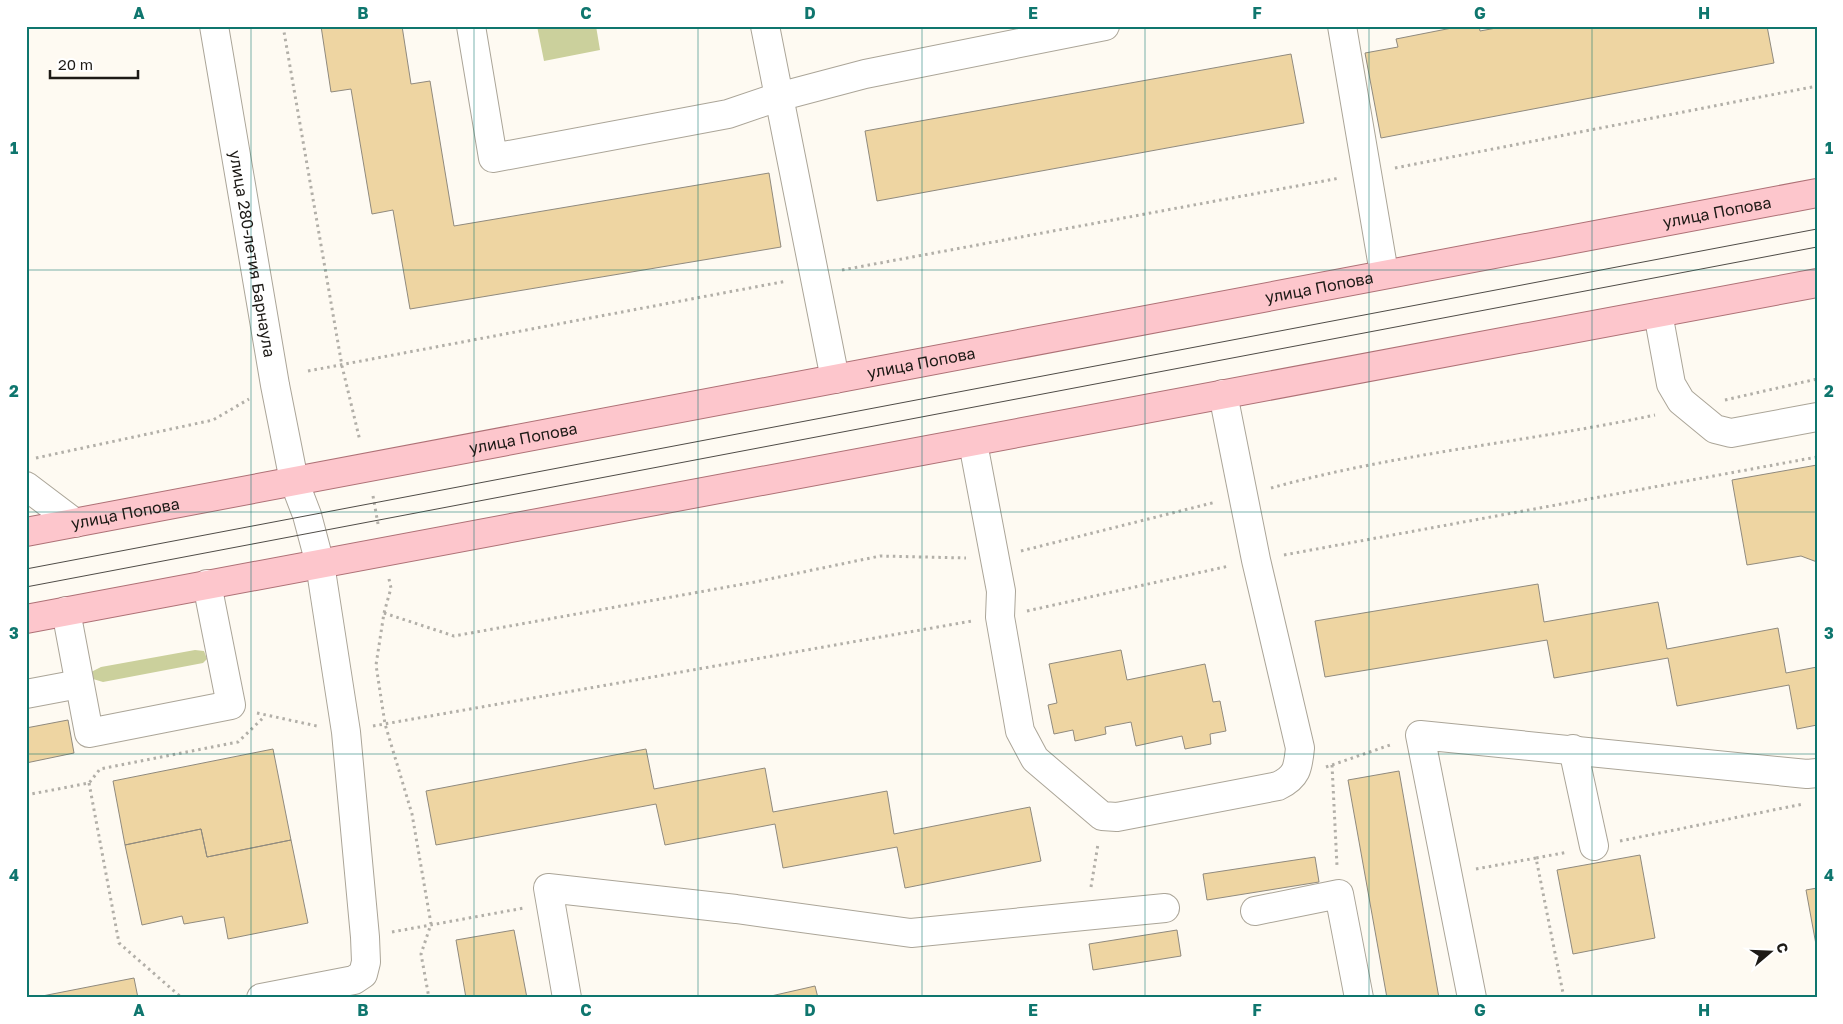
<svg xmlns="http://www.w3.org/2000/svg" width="1843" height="1024" font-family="'Golos Text',sans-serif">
<rect width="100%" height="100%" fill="#fefaf2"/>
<path fill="#cbd09c" d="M537,26H596L600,50L544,61Z
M195,650L204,651L207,659L203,663L103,682L93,679L91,672L101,667Z"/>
<path fill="#eed5a2" stroke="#908a7e" d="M321,26H402L411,84L430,81L454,226L769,173L781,247L410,309L393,210L372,214L351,89L331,92Z
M1462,26H1479L1480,31L1507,26H1767L1774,63L1381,138L1365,53L1398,47L1396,39Z
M1291,54L1304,123L877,201L865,131Z
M1817,465V562L1801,556L1747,565L1732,480Z
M1538,584L1544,622L1658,602L1667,649L1778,628L1786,673L1817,667V725L1797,729L1789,685L1677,706L1668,658L1554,678L1547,640L1325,677L1315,621Z
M1121,650L1127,680L1205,664L1213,702L1220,701L1226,731L1210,734L1211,744L1185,749L1182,736L1136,746L1131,722L1105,727L1106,734L1075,741L1073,730L1054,734L1048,705L1057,703L1049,664Z
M68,720L74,753L26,763V728Z
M273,749L291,840L207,857L201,829L125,845L113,781Z
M646,749L654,789L765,768L773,812L887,791L894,834L1030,807L1041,861L905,888L897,847L783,868L775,824L665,845L656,804L436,845L426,791Z
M1399,771L1439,998H1387L1348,780Z
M201,829L207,857L291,840L308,923L228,939L224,917L184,924L182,916L142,925L125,845Z
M1640,855L1655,938L1573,954L1557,870Z
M1315,857L1319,882L1207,900L1203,874Z
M1817,888V950L1806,890Z
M514,930L527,998H466L456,940Z
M1177,930L1181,956L1093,970L1089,944Z
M134,978L138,998H32Z
M815,986L818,998H771V996Z"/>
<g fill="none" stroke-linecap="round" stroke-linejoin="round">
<defs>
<g id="minor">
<path id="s1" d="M214,26L275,385L294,481L307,515L320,564L346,732L365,937L366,962L363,974L354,980L261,998"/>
<path d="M471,26L493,158L728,114L778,97L865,74L1105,26"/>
<path d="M765,26L835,379"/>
<path d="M1342,26L1384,273"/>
<path d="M1658,313L1671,384L1681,401L1715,429L1731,433L1817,417"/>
<path d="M973,443L1001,591L1000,617L1020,731L1035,759L1102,816L1117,817L1278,786C1297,777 1298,768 1300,748L1256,560L1223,394"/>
<path d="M26,486L75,523"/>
<path d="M66,611L89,733L231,705L207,584"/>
<path d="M26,694L79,684"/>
<path d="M1573,749L1594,846"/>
<path d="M1255,911L1339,894L1359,998"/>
<path d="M567,998L548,888L736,909L911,933L1165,908"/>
<path d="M1472,998L1420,735L1807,774L1817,773"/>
</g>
<g id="major">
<path id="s2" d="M26,532L1817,193"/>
<path d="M26,619L1817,283"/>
</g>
</defs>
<use href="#minor" stroke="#aba598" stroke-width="30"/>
<use href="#major" stroke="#ae7176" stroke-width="30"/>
<path stroke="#b2afa8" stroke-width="3" stroke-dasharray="2.5 4" stroke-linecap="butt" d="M283,26L342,366L360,441
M1395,168L1817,86
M842,270L1340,178
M308,371L787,281
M1725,400L1817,379
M36,458L213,420L249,399
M1271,488C1397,453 1528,442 1655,415
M373,496L378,524
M1021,551L1216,502
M1284,555L1817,457
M389,579L391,588L384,613L376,665L385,724L412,814L431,924L421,954L429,998
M1027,611L1229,566
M384,613L454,636L755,582L880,556L966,558
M257,713L317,726
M373,726L972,621
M1332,765L1337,866
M1326,767L1393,744
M89,783L119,943L182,998
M26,795L89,783L100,769L238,742L265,716
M1620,841L1803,804
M1476,869L1536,858
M1091,887L1098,844
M392,932L524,908
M1564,998L1536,858L1568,852"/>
<use href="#minor" stroke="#fff" stroke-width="28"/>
<use href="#major" stroke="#fdc6cc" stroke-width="28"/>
<path stroke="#4f4c47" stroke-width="1" d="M26,569L1817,229
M26,587L1817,247"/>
</g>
<path fill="none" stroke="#0f766e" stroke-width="1" stroke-opacity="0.55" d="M251,26V998M474,26V998M698,26V998M922,26V998M1145,26V998M1369,26V998M1592,26V998M26,270H1817M26,512H1817M26,754H1817"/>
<g text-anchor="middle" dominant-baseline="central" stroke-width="4" stroke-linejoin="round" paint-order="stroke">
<g font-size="16" fill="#1d1a16" stroke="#fff">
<text stroke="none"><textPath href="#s2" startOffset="1721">улица Попова</textPath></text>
<text stroke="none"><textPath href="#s1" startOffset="231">улица 280-летия Барнаула</textPath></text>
<text stroke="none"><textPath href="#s2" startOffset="1316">улица Попова</textPath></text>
<text stroke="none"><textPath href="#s2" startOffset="911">улица Попова</textPath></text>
<text stroke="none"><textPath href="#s2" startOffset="506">улица Попова</textPath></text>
<text stroke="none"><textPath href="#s2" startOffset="101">улица Попова</textPath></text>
</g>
</g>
<rect width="1843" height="1024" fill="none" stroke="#ffffff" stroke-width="55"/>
<g transform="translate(1770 952) rotate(71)" stroke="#ffffff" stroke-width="4" paint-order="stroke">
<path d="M0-4L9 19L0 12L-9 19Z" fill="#1d1a16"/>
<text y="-8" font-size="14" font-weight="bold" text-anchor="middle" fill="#1d1a16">С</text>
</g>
<path d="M50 70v8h88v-8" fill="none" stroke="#1d1a16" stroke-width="2.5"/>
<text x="58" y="70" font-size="15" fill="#1d1a16" stroke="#ffffff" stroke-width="4" paint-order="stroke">20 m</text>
<rect x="28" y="28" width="1788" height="968" fill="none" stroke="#0f766e" stroke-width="2"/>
<g font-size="16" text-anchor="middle" font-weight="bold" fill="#0f766e">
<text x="139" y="19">A</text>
<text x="363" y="19">B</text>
<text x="586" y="19">C</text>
<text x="810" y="19">D</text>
<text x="1033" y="19">E</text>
<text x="1257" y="19">F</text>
<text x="1480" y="19">G</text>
<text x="1704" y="19">H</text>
<text x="14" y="154">1</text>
<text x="1829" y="154">1</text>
<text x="14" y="397">2</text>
<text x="1829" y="397">2</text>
<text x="14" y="639">3</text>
<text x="1829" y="639">3</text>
<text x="14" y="881">4</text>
<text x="1829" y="881">4</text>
<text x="139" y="1016">A</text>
<text x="363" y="1016">B</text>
<text x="586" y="1016">C</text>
<text x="810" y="1016">D</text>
<text x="1033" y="1016">E</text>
<text x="1257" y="1016">F</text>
<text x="1480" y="1016">G</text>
<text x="1704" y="1016">H</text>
</g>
</svg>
